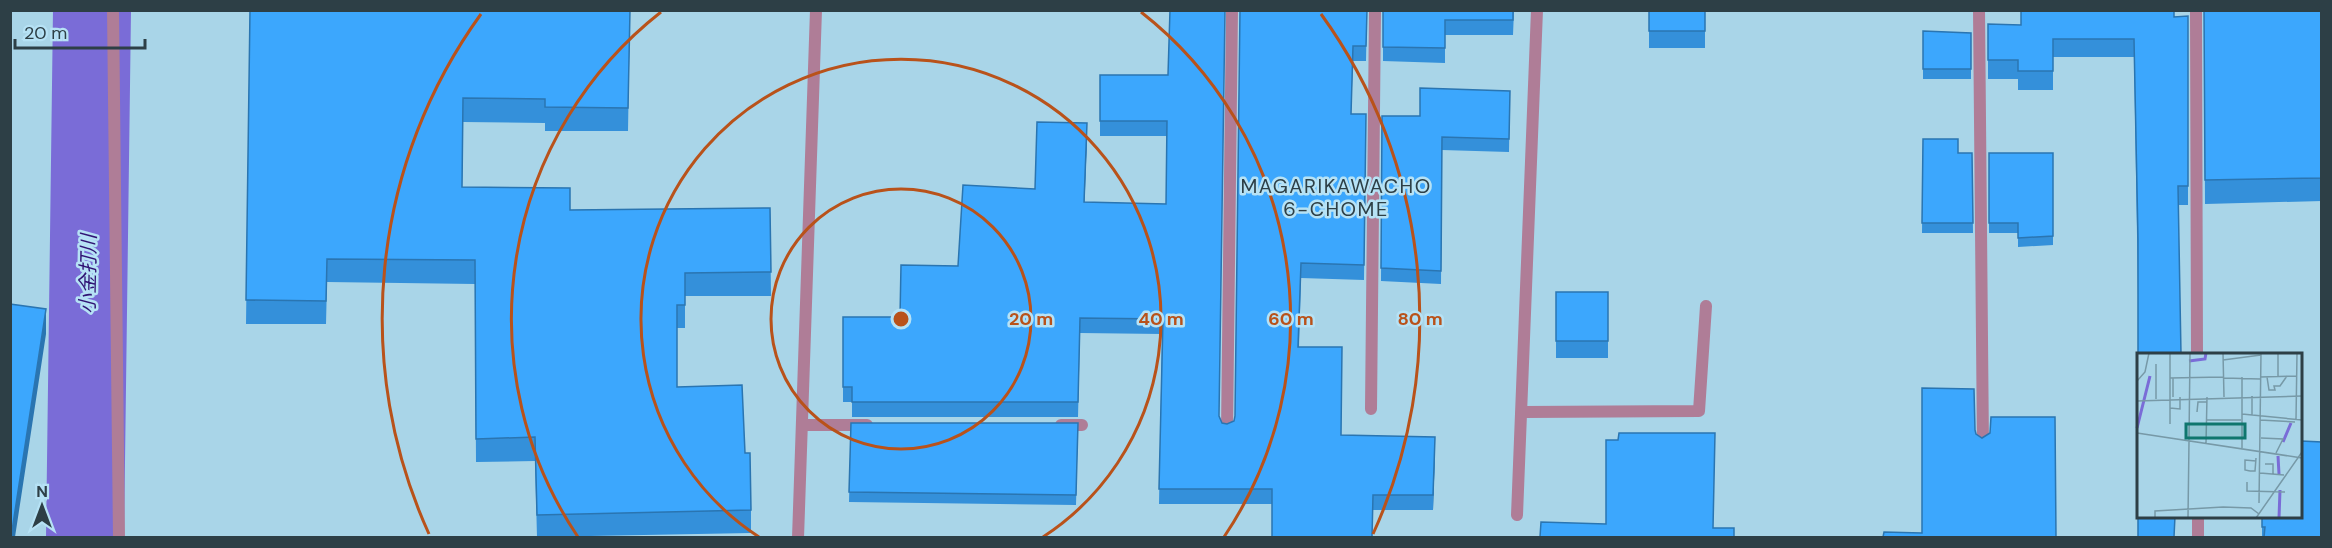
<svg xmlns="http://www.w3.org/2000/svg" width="2332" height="548" font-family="'DM Sans','Noto Sans JP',sans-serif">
<rect width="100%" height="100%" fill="#a9d5e8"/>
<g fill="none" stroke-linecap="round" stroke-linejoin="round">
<path stroke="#7a6cd7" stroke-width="78" d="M85,538L92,10"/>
<path stroke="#af7d97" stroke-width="12" d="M113,10L119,538
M1979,10L1983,448
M2196,10L2197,354
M1371,409L1375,10
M1521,412L1699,411L1706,306
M802,425H867
M1061,425H1082
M1227,431L1232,10
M1517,515L1537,10
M798,538L816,10
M2198,538V516"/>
</g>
<path fill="#3490da" d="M250,10H630L628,131H545V123L463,122L462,187L570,210L770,208L771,296H685V328H677V387L745,453L751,510V533L537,537L535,461L476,462L475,284L327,282L326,324H246Z
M1240,10H1367L1366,61H1353L1351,114H1366L1364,280L1301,278L1299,347L1341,435L1435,452L1433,510H1373L1272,504H1159L1162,334L1080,333L1078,417H852V402H843V317H900L958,266L1087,138L1084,202L1166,204L1167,136H1100V75H1168L1219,416L1222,423L1227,424L1234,421L1235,416Z
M1383,10H1514L1513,35H1445V63L1383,61Z
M1649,10H1705V48H1649Z
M2322,10V201L2205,204L2204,11Z
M2188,16V205H2179L2139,354L2134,57H2053V90H2018V79H1988V24L2021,25Z
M1923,31L1971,33V79H1923Z
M1510,91L1509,152L1442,150L1441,284L1381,281L1382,116H1420Z
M1923,139L1958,153H1972L1973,233H1922Z
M1989,153H2053V245L2018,247V233H1989Z
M1556,292H1608V358H1556Z
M851,423H1078L1076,505L849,502Z
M2262,516L2322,537H2262Z"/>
<path fill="#2a75b1" d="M1087,123V138L1084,217V202Z
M46,309V334L15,537H11Z
M1435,437V452L1433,510V495Z"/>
<path fill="#3ca7fd" stroke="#2a75b1" stroke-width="1.5" d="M250,10H630L628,108L545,107V99L463,98L462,187L570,188V210L770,208L771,272L685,273V305H677V387L742,385L745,453H750L751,510L537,515L535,437L476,439L475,260L327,259L326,301L246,300Z
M1170,10H1225L1219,416L1222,423L1227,424L1234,421L1235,416L1240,10H1367L1366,46H1353L1351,114H1366L1364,265L1301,263L1298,347H1342L1341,435L1435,437L1433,495H1373L1372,537H1272V489H1159L1163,319L1080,318L1078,402H852V387H843V317H900L901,265L958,266L963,185L1035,189L1037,122L1087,123L1084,202L1166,204L1167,121H1100V75H1168Z
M1383,10H1513V20H1445V48L1383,47Z
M1649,10H1705V31H1649Z
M2021,10H2174V17L2188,16V186H2178L2181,354H2139V516H2175L2174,537H2138V239L2134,39H2053V71H2018V60H1988V24L2021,25Z
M2243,10H2322V178L2205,180L2204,11Z
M1923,31L1971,33V69H1923Z
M1420,88L1510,91L1509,139L1442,137L1441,271L1381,268L1382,116H1420Z
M1923,139H1958V153H1972L1973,223H1922Z
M1989,153H2053V236L2018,238V223H1989Z
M1556,292H1608V341H1556Z
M10,304L46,309L11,537H10Z
M1922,388L1974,389L1975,430L1976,434L1982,438L1990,433L1991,417H2055L2056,537H1883L1884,532L1922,533Z
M851,423H1078L1076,495L849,492Z
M1619,433H1715L1713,528H1734V537H1540L1541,522L1606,524V440H1618Z
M2301,441L2322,442V537H2264L2265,527H2262V516H2301Z"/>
<g fill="none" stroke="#b9521a" stroke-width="3">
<circle cx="901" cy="319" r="130"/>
<path d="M759 537A260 260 0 1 1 1043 537"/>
<path d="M578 537A390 390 0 0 1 661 12M1141 12A390 390 0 0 1 1224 537"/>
<path d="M429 534A519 519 0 0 1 481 14M1321 14A519 519 0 0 1 1373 534"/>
</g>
<g text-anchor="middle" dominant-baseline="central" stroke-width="5" stroke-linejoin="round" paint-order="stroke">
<g font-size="20" letter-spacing="1.5" fill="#2d3f46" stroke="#b6e2f5">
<text x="1336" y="186">MAGARIKAWACHO<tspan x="1336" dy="23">6-CHOME</tspan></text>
</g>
<g font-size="20" font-style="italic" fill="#301474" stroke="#b6e2f5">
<text transform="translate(88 274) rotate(-89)">小金打川</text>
</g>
</g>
<g transform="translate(2137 353)">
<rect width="165" height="165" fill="#a9d5e8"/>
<path fill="none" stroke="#7a6cd7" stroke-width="3" d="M52,8L68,6L69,0M0,75L13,23M146,89L154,70M141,103L142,121M142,165L143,137"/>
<path fill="none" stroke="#7799a7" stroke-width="1.5" d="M86,0L87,44M141,0V23M86,7L124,2M123,24L160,23M130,24L132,37H138L137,33H143L150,23M33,25L86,24M87,25L123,26M0,28L8,19L12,0M33,44V0M33,44V71M36,44V25M19,46V11M0,48L165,43M33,55L43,56V44M60,59L61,49H70M105,61L165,67M115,62V43M70,67H104M123,67L158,69M159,67L160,0M0,80L165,105M124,85L146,86L139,100M52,87L53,0M69,90L70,44M0,91V115M105,95V24M128,111H136V121M113,118L108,117V107L119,108M113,118H118L119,105M123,120L147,122M110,129V138L148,139M0,133V164M122,150L124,0M18,165V158L86,154L114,155L122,161M51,165L52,88M119,165L165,99"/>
<path fill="#0f766e" fill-opacity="0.15" stroke="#0f766e" stroke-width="3" d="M49,71H108V85H49Z"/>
<rect width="165" height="165" fill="none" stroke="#2d3f46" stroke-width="3"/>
</g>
<circle cx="901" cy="319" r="9" fill="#b9521a" stroke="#b6e2f5" stroke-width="3"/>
<g font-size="18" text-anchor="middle" font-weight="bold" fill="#b9521a" stroke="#b6e2f5" stroke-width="5" stroke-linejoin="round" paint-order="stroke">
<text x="1031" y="325">20 m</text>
<text x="1161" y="325">40 m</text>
<text x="1291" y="325">60 m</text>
<text x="1420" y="325">80 m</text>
</g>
<rect width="2332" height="548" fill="none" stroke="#2d3f46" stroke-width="24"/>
<g transform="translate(42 506)" stroke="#b6e2f5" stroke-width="4.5" paint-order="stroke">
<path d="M0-4.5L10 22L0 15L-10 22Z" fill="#2d3f46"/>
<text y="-9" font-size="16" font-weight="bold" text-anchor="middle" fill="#2d3f46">N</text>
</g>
<path d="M15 39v9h130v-9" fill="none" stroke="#2d3f46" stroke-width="3"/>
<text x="24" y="39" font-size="18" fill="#2d3f46" stroke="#b6e2f5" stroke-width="4.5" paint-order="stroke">20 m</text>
</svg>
